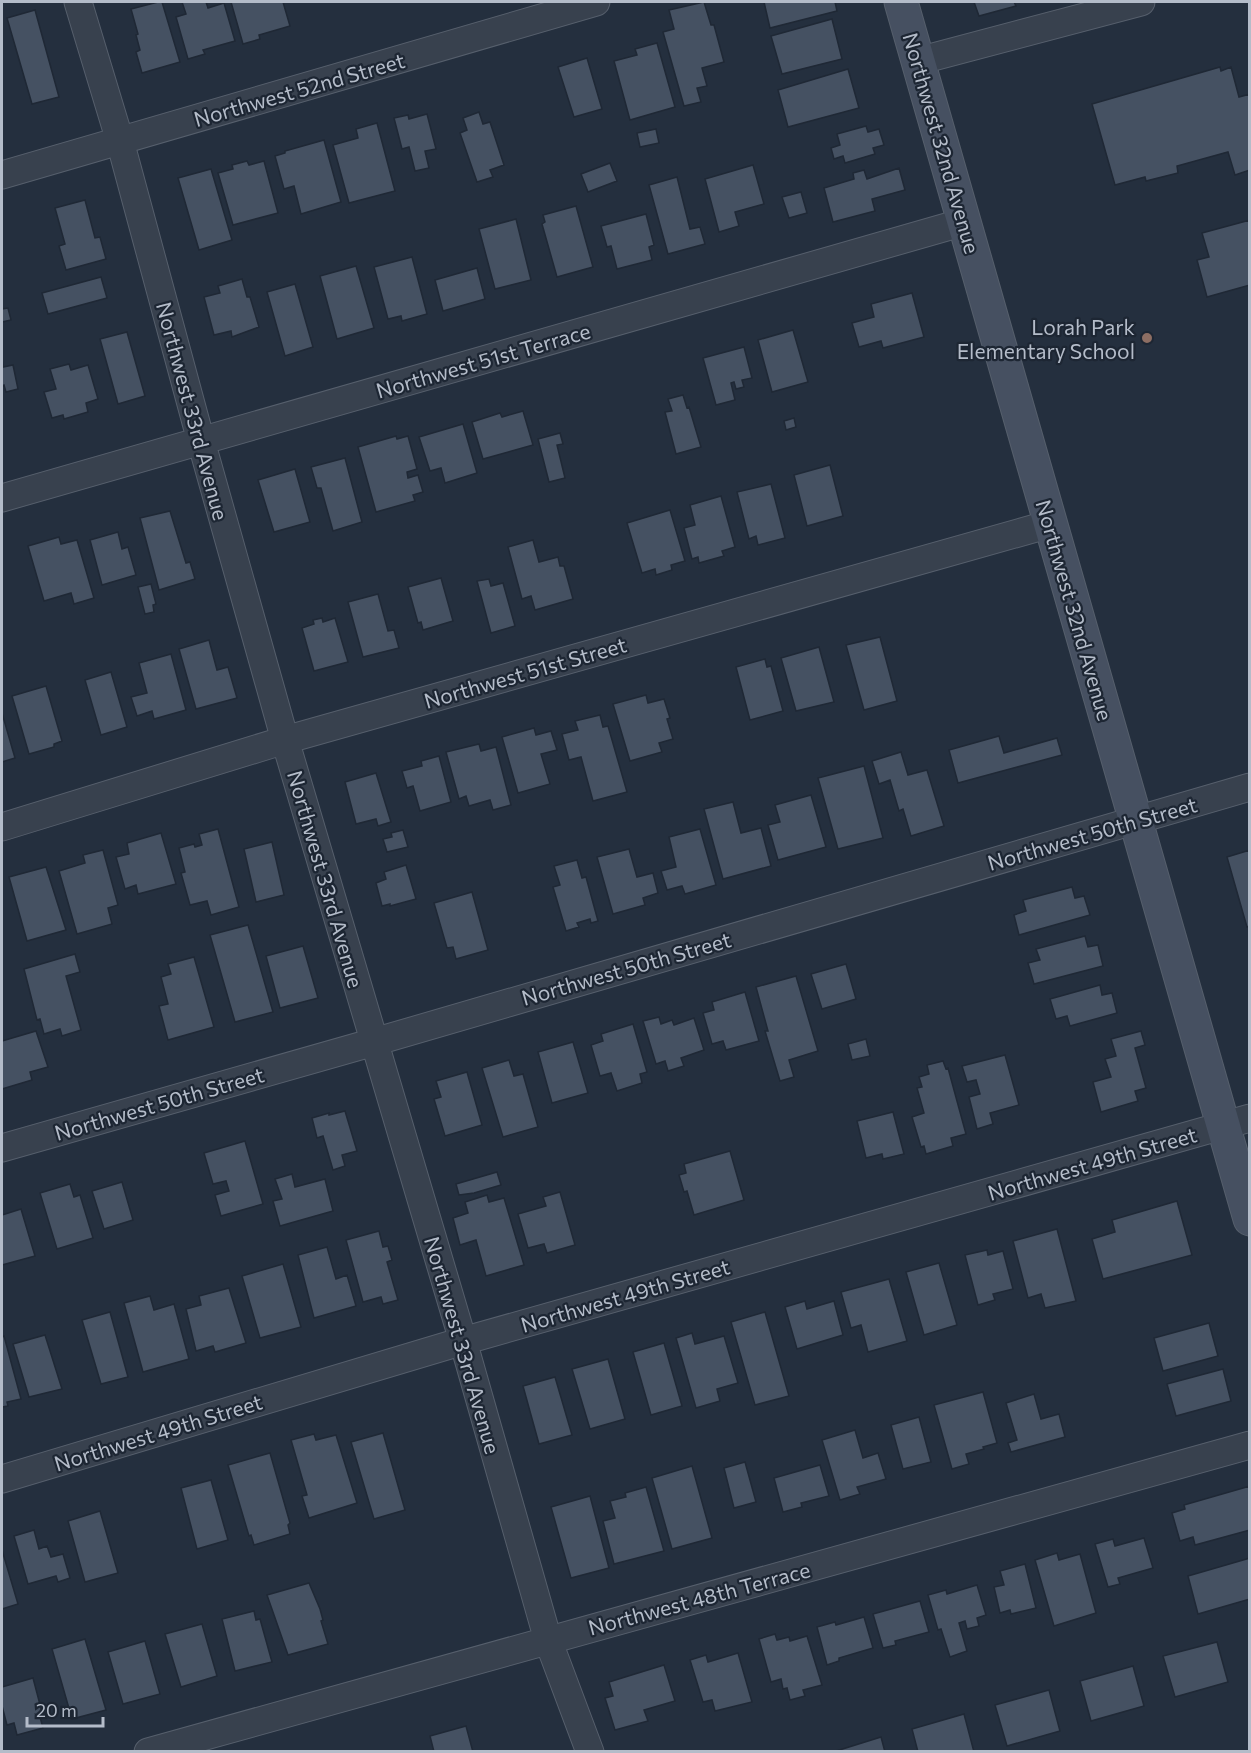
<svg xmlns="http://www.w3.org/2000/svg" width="1251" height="1753" font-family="Commissioner,sans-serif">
<rect width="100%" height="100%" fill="#242f3e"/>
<path fill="#455162" stroke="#1f2835" stroke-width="1.5" d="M158,2H162L180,62L142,73L136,52L140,50L136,35L138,34L131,9Z
M182,2H206L208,8L224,3L235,41L203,50L205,54L188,59L176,17L186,14Z
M231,2H283L290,26L259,35L260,39L243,44Z
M704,2L711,25H714L724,62L702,68L707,86L697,88L701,102L684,106L663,32L674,29L669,10Z
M764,2H835L837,11L770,28Z
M974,2H1014L1016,6L979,16Z
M35,10L59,97L32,104L7,18Z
M832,19L842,59L782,74L771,36Z
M657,43L675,107L630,120L614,61L637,55L635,49Z
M587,58L602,109L574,117L558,67Z
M1220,67L1221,71L1231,67L1239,97L1250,94V170L1235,175L1228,152L1177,166L1178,173L1146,181L1145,177L1115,185L1092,104Z
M848,69L859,108L788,127L778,90Z
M479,112L483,124L490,122L504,165L490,170L493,177L477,182L460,133L467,130L463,118Z
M427,114L436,149L425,151L429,168L415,171L409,147L402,149L394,118L408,115L409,119Z
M377,123L395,191L349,203L333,145L358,138L356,129Z
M866,126L868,132L879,129L884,145L873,148L875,154L845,163L843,156L834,159L831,148L840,145L837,134Z
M656,129L659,143L640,147L637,133Z
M324,140L341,202L301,214L294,186L284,189L275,156L285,153V151Z
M247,161L249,165L264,161L278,213L233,225L218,173L233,169L232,165Z
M610,163L617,181L588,192L581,174Z
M753,165L764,204L735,212L739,226L719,232L705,179Z
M899,168L905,190L872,199L875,211L833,222L824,188L854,179L853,173L864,170L867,179Z
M211,169L232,240L199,250L178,178Z
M677,177L690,229L700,227L705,244L668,254L649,185Z
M801,192L807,213L789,218L782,197Z
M85,200L95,238L100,237L106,259L66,270L59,246L65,244L55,208Z
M576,206L593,267L557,277L542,224L545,222L543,215Z
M646,214L654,245L649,247L652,260L617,269L611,246L607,247L601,226Z
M516,219L531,280L495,289L479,229Z
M1250,220V285L1207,297L1197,260L1209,257L1202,233Z
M412,257L427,314L402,321L401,316L388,319L374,267Z
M356,266L374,328L337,339L320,276Z
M477,268L485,299L443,311L435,280Z
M101,277L107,298L48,314L42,293Z
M242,279L247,297H250L259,327L232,337L231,331L214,335L204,297L220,293L218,286Z
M295,284L313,347L285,356L267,292Z
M912,293L924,337L883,348L881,341L859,347L852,323L874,317L871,304Z
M8,308L11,320L2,322V309Z
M793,330L808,382L772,392L758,340Z
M127,332L145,396L118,404L100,339Z
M744,347L752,378L742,380L744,387L736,389L734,382L731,383L735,400L716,405L703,358Z
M2,359L3,367L13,365L18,389L6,392L4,385L2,386Z
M69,364L71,370L88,365L98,399L86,403L88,412L64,419L63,415L52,418L44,392L56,389L50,369Z
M683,395L687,408L689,407L701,447L676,454L665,412L672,411L668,399Z
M523,411L533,445L483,459L472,422L500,413L502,417Z
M794,418L796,427L786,430L784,421Z
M463,424L477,473L445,483L441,468L430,471L419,437Z
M560,433L563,444L557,445L565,478L549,482L538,439Z
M396,436L397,439L408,436L417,469L407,472L408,478L418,475L423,492L413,495L415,501L376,512L358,447Z
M345,458L362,522L333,531L321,488H317L311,467Z
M830,465L843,516L807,526L794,475Z
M295,469L310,522L274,532L258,480Z
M771,484L785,538L758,545L756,536L749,539L737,492Z
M721,496L735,547L722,551L724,556L699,563L698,557L692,559L684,528L695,525L690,505Z
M670,510L685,561L671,565L672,570L656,575L655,569L642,573L627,523Z
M170,511L186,563L190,562L195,579L159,590L140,518Z
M118,532L122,549L128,547L136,575L102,585L90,540Z
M59,537L61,544L77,540L94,598L74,604L71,593L44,601L28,546Z
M533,540L539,562L558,557L560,566H564L573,599L535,610L531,596L522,599L508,547Z
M441,578L453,621L423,630L421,622L418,623L408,587Z
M489,579L491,586L503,583L515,626L491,633L477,581Z
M151,584L156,604L153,605L154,612L145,614L138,587Z
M378,594L388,631L394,630L399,648L363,657L348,602Z
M322,618L323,622L335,618L348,662L314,671L302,628L314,624L313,620Z
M880,637L897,701L864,710L846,645Z
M209,640L217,670L228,667L237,698L196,709L179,649Z
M819,647L834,702L796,711L781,658Z
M171,654L186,710L154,719L152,711L137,716L131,697L147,693L139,663Z
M765,659L767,667L771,666L783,711L750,720L736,667Z
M111,672L127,727L101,735L85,680Z
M46,686L62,741L54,744V747L29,754L12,696Z
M646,695L648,703L664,699L670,718L667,719L673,739L659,743L662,752L630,761L613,704Z
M2,713L15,758L2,762Z
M600,715L603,727L608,726L627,792L593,801L581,757L569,760L562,734L578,730L575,721Z
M534,728L536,735L551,731L557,750L541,754L550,784L518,793L502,737Z
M999,736L1004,753L1057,738L1062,755L958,783L949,750Z
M479,744L481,751L496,747L511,805L493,810L490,800L469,806L466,796L459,799L446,752Z
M901,752L908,775L927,770L944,826L911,836L903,809L899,811L890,780L879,784L872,761Z
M439,756L451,802L420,811L413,786L407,788L402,771L422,766L421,761Z
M864,766L883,838L838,849L818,778Z
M376,773L391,822L378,826L376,819L356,824L345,782Z
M811,795L826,847L778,860L768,825L780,822L775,805Z
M733,802L741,833L761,828L771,866L723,879L704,809Z
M218,829L239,907L211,915L207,901L190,905L181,873L185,872L179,848L194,844L195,847L202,845L199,834Z
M700,829L716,885L685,894L682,886L667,890L661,871L676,867L669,837Z
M403,830L408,847L387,852L383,839L392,837L391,833Z
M161,833L176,884L138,894L136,885L125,889L116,857L129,854L127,843Z
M272,842L284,895L256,902L244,849Z
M629,849L637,877L653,873L658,893L643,898L645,905L613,914L597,857Z
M103,850L118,905L108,908L112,924L77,934L59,871L85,863L83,855Z
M1250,850V926L1247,927L1227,857Z
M577,860L582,878L586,877L598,921L591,923L590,919L577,923L579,927L566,931L553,887L560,885L554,866Z
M406,865L416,899L390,906V904L382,906L376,883L386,879L384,872Z
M46,867L66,930L27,941L9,877Z
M1072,887L1075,898L1084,896L1090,915L1019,935L1014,915L1026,911L1023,900Z
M472,892L488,950L456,959L453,947L447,948L434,903Z
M248,925L273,1012L235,1022L210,935Z
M1085,936L1088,947L1098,945L1103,966L1034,984L1028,963L1040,960L1036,949Z
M303,946L318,998L280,1008L266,956Z
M75,954L80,972L66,976L81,1030L62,1036L60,1029L44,1034L40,1019L37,1020L24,969Z
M194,957L214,1027L168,1040L159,1006L168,1004L161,977L171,974L168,964Z
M846,964L856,999L822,1009L811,974Z
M796,976L818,1051L789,1060L794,1077L780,1081L765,1031H768L756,987Z
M1100,985L1102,995L1112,993L1117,1013L1070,1026L1067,1016L1056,1019L1050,999Z
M745,992L759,1041L726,1050L723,1041L712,1044L703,1013L714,1010L712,1002Z
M659,1017L661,1024L672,1020L674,1025L694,1018L704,1050L681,1058L684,1066L668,1071L665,1061L656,1064L643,1021Z
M633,1024L647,1072L640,1074L642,1083L617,1091L611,1073L600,1076L591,1045L603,1041L601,1034Z
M36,1031L48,1067L30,1072L32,1080L2,1089V1041Z
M1141,1031L1145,1045L1135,1048L1146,1088L1135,1091L1138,1101L1101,1112L1093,1082L1111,1077L1105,1059L1116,1056L1111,1039Z
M866,1039L870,1056L852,1060L848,1044Z
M573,1042L588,1093L552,1103L538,1052Z
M1005,1055L1019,1105L990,1113L993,1124L977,1129L969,1097L980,1094L976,1080L967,1082L962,1066Z
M509,1060L514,1076L523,1074L538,1127L503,1137L482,1068Z
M943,1061L946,1069L948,1068L966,1134L951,1138L953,1146L926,1154L924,1146L921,1147L912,1117L924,1113L917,1088L922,1087L919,1077L929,1074L927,1065Z
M467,1072L482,1125L445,1136L434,1099L441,1097L436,1081Z
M345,1111L357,1151L342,1155L345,1166L333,1170L323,1136L317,1138L312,1118L329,1113V1115Z
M893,1112L904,1154L883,1159L882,1154L866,1158L857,1121Z
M245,1141L263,1204L221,1216L215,1195L229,1191L226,1181L213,1184L204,1153Z
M730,1151L744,1200L694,1215L687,1191L684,1192L679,1175L686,1173L684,1164Z
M497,1172L501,1185L474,1193L459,1195L456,1184Z
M292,1174L295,1187L325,1179L333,1211L280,1226L273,1201L282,1199L275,1179Z
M122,1182L133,1220L104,1229L92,1191Z
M70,1184L74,1197L80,1195L93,1238L57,1249L40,1193Z
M560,1192L575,1245L547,1253L544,1244L528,1248L518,1214L546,1206L543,1197Z
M487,1195L489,1202L504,1198L524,1265L486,1276L476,1240L460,1245L453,1218L468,1213L465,1202Z
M1177,1201L1192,1255L1103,1279L1092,1239L1115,1232L1112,1220Z
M21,1209L35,1256L2,1265V1215Z
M1057,1229L1076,1301L1045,1308L1041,1294L1028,1298L1013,1241Z
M379,1231L383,1247L388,1246L392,1260L387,1262L398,1300L383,1304L381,1297L363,1302L346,1240Z
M327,1247L336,1279L347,1275L356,1306L314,1318L298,1255Z
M987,1250L988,1255L1003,1251L1013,1289L993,1294L995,1300L978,1305L965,1255Z
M939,1263L957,1325L924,1335L906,1272Z
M283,1264L301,1327L260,1338L242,1276Z
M889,1279L907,1341L868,1352L861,1325L851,1328L841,1292Z
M229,1288L246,1343L215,1352L213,1346L196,1351L186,1309L201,1305L199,1296Z
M150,1296L154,1310L174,1304L189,1359L143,1372L124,1303Z
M805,1301L807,1309L834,1301L843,1335L797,1349L785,1307Z
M110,1312L128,1377L101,1384L82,1320Z
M765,1312L789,1396L755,1405L731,1322Z
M1209,1323L1218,1356L1163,1371L1154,1338Z
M692,1333L695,1344L724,1336L738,1383L717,1389L720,1401L696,1408L676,1338Z
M45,1335L62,1389L29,1397L13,1344Z
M4,1336L21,1399L7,1402L8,1406L2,1407V1337Z
M664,1343L682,1406L651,1415L633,1352Z
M608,1359L625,1419L590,1429L572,1369Z
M1223,1369L1231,1401L1176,1416L1167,1384Z
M555,1377L572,1435L539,1444L523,1386Z
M983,1392L997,1443L983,1447L984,1449L966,1454L969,1464L952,1469L934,1405Z
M1034,1394L1041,1419L1059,1414L1065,1437L1011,1452L1008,1443L1017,1440L1006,1403Z
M919,1417L931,1462L903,1469L891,1425Z
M855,1430L863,1458L878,1453L886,1479L857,1487L860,1494L840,1500L822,1440Z
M383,1433L405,1510L374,1519L351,1442Z
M314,1434L316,1440L336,1435L357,1503L309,1518L302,1496L307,1495L291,1440Z
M270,1453L290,1523L288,1525L290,1534L254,1545L251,1535L249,1536L228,1465Z
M745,1462L756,1502L734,1508L724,1468Z
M820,1465L829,1496L801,1503L802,1507L783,1512L774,1478Z
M692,1466L712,1538L672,1549L652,1478Z
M211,1480L228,1540L197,1549L181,1488Z
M1250,1486V1530L1195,1545L1193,1537L1180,1541L1172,1513L1185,1509L1184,1505Z
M646,1487L664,1551L614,1564L603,1521L615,1518L610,1501L626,1497L625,1493Z
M590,1496L609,1568L571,1578L551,1507Z
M100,1511L118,1573L85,1582L68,1521Z
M34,1530L39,1549L47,1546L51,1557L63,1554L70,1578L58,1582L56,1576L28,1584L14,1536Z
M1144,1538L1153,1568L1118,1578L1120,1584L1108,1587L1095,1544L1113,1539L1115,1546Z
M2,1550L18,1604L2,1609Z
M1057,1553L1059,1560L1080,1554L1096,1613L1054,1626L1035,1560Z
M1250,1558V1599L1198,1614L1188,1576Z
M1025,1564L1036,1608L1011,1614L1010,1610L1000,1613L994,1587L1004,1585L1000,1571Z
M309,1583L320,1609L323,1620L321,1621L328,1644L288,1655L267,1595Z
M977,1585L986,1615L977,1618L979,1626L967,1629L965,1621L959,1623L967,1651L950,1657L941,1629L938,1630L928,1595L946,1590L947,1594Z
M920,1601L929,1632L895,1641L896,1645L883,1648L873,1614Z
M254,1611L256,1620L260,1619L272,1662L235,1671L222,1619Z
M864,1617L873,1648L839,1658V1661L827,1665L817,1627L835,1622L836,1625Z
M202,1624L217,1676L181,1687L165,1634Z
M775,1634L777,1640L789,1637L790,1641L807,1636L822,1685L803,1690L805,1696L790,1700L787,1688L783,1689L781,1679L771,1682L759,1639Z
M85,1639L106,1710L72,1719L52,1649Z
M145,1641L160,1694L123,1704L108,1652Z
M1217,1642L1228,1682L1175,1697L1163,1656Z
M738,1653L752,1702L715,1711L712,1700L703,1702L690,1660L706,1655L708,1662Z
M664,1665L675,1701L644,1710L648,1721L615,1730L605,1698L613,1696L609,1682Z
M1133,1666L1144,1706L1091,1721L1080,1681Z
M33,1678L43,1716L40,1717L43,1728L17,1735L14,1723L7,1725L2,1706V1687Z
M1049,1690L1060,1731L1007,1746L995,1705Z
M964,1714L974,1752H918L912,1729Z
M466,1726L473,1752H434L430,1736Z
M881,1737L885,1752H833Z"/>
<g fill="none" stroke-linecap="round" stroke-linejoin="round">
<defs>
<path id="minor" d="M78,2L120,141L201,441L285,740L463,1341L548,1640L590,1752
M918,61L1141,2
M2,175L596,2
M2,498L964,222
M2,827L285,740L1050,524
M2,1148L374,1042L1250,787
M2,1479L463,1341L1250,1118
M148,1752L1250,1445"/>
<path id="secondary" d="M901,2L1250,1219"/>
</defs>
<use href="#minor" stroke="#565f6c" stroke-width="29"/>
<use href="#secondary" stroke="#565f6c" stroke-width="35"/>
<use href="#minor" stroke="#38414e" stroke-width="27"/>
<use href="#secondary" stroke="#465061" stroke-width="33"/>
</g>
<circle fill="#8d6e63" stroke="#1d2633" stroke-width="2" cx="1147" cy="338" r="6"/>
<g text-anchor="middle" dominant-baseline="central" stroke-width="4.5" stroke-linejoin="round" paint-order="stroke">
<g font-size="21" fill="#b4bcc9" stroke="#1d2633">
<text transform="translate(299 89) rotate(-16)">Northwest 52nd Street</text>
<text transform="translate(942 143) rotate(74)">Northwest 32nd Avenue</text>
<text transform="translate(483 360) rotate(-16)">Northwest 51st Terrace</text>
<text transform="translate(193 411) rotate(75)">Northwest 33rd Avenue</text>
<text transform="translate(1075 610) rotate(74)">Northwest 32nd Avenue</text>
<text transform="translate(525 672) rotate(-16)">Northwest 51st Street</text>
<text transform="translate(1092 833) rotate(-16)">Northwest 50th Street</text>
<text transform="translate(326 879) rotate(74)">Northwest 33rd Avenue</text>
<text transform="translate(626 968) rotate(-16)">Northwest 50th Street</text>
<text transform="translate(159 1103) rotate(-16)">Northwest 50th Street</text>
<text transform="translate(1092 1163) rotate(-16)">Northwest 49th Street</text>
<text transform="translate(625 1295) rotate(-16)">Northwest 49th Street</text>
<text transform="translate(463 1345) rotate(74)">Northwest 33rd Avenue</text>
<text transform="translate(158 1432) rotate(-17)">Northwest 49th Street</text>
<text transform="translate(699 1598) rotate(-15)">Northwest 48th Terrace</text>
</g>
<g font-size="21" fill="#b4bcc9" stroke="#1d2633" text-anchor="end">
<text x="1135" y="326">Lorah Park<tspan x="1135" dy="24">Elementary School</tspan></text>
</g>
</g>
<rect width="1251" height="1753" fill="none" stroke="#b4bcc9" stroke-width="6"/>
<path d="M27 1717v9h76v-9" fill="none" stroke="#b4bcc9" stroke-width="3"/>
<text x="36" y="1717" font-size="18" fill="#b4bcc9" stroke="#1d2633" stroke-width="4.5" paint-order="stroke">20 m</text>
</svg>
